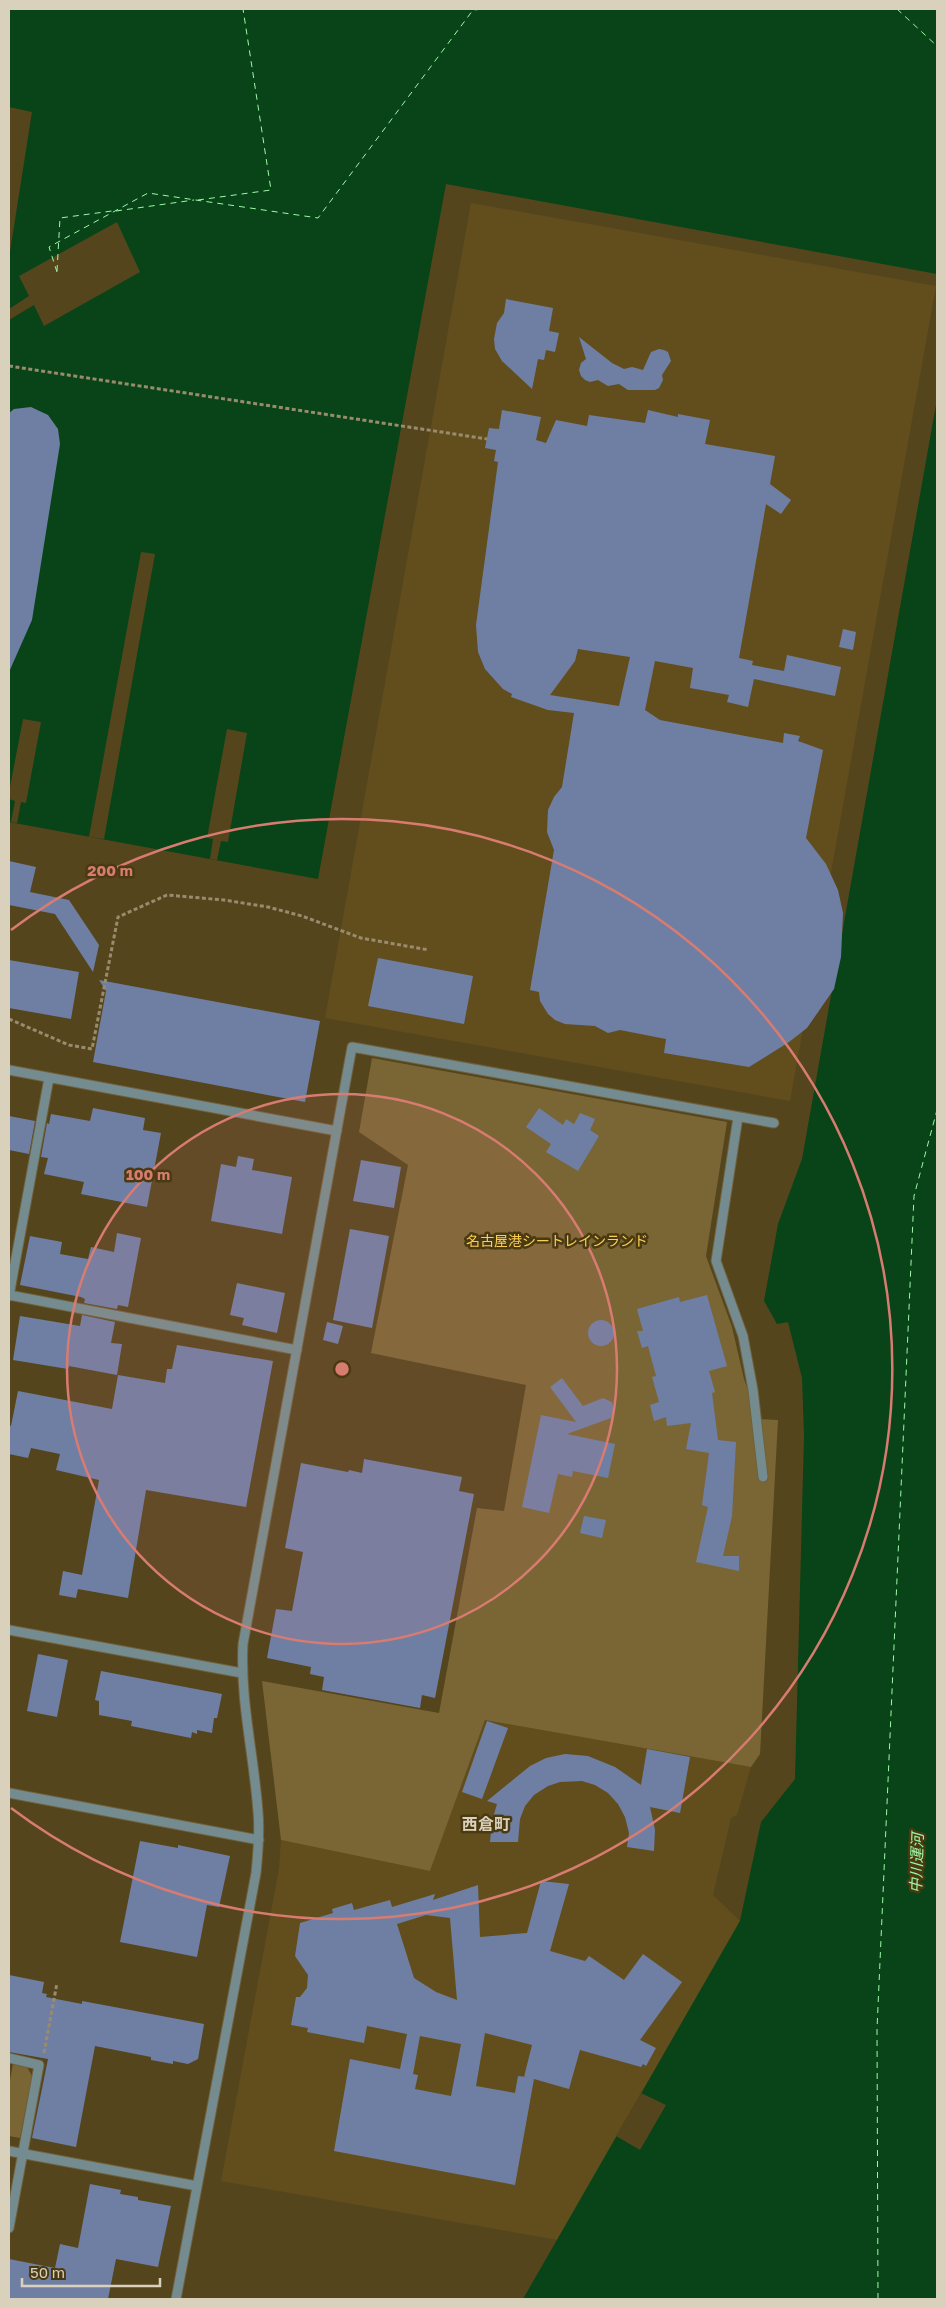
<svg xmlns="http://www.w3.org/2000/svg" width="946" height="2308" font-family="'Golos Text','Noto Sans JP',sans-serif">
<rect width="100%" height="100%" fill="#55451d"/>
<path fill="#624e1d" d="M471,203L936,286L790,1101L325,1018Z
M485,1720L751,1767L737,1815L731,1818L713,1895L740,1921L558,2240L221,2181L279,1869L281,1840L430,1871Z"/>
<path fill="#7a6634" d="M372,1058L727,1122L706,1256L732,1327L744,1379L759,1419L778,1420L760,1754L751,1767L485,1720L430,1871L281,1840L262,1681L439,1713L477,1508L504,1511L526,1385L371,1353L408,1165L359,1132Z
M13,2064L27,2067L32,2076L20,2138L9,2136V2085Z"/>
<path fill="#094318" d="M9,9H937V274L446,184L318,879L9,822V258L32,112L9,107Z
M937,399V2299H523L740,1921L761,1822L795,1779L804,1436L802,1378L788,1322L777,1324L764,1301L778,1224L802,1159Z"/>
<path fill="#55451d" d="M117,222L140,272L44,326L34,305L9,320V309L29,296L19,276Z
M141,552L155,554L104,839L89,837Z
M23,719L41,722L26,803L21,802L17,823L11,822L15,801L9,799V792Z
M227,729L247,733L228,842L221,841L217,860L210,859L213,839L207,838Z
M641,2093L666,2105L640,2150L616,2136Z"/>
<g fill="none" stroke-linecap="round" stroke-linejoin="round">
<path stroke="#9cfaa8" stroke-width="1" stroke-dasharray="6 5" stroke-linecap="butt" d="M897,9L937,46
M198,200L271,190L243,9
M116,211L194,200
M57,271L60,218L112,211
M57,272L49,247L148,193L318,218L473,10L485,9
M878,2299L877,2029L914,1196L937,1110"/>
</g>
<path fill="#6f7fa4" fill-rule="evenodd" d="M506,299L553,308L549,331L559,333L555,352L546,350L544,360L538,359L532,389L502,361L495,349L494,339L497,323L504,313Z
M579,337L612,363L624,369L632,367L643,370L651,352L659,349L664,350L668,352L671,361L662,375L663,380L659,388L655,390H628L619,384L608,386L598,380L590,382L585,380L581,376L579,370L581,363L586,359Z
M31,407L48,415L58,429L60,444L32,620L9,672V413L14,409Z
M502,410L541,417L536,440L546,443L556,420L587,426L589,415L645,423L648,410L678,417V414L710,420L705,444L775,456L770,484L791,500L781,514L766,504L739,658L753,661L752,665L784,671L787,655L841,667L835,696L754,679L748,707L727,702L729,695L690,688L693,668L655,661L645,710L660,720L783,743L784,733L800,736L798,741L823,750L806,838L826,864L838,890L843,913L841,957L834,989L807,1028L789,1042L749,1067L664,1053L666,1039L620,1030L608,1033L595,1026L565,1024L555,1020L548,1014L540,1001L539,992L530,990L554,850L547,832L548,810L554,797L562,787L574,713L548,710L511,697L512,694L503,689L485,669L478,652L476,625L498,462L494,461L496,450L485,448L489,428L499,429ZM578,649L630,657L619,706L550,695L575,661Z
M843,629L856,632L853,650L839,647Z
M9,861L36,867L30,892L69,900L99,945L93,972L55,914L9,905Z
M378,958L473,976L464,1024L368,1006Z
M9,960L79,972L71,1019L9,1008Z
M99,980L320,1021L305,1102L93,1062L106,991Z
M93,1108L145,1118L143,1130L161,1133L147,1207L81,1194L84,1182L44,1174L48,1158L41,1157L47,1123L49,1124L51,1114L90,1121Z
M539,1108L563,1125L566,1119L574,1124L580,1113L595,1119L590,1130L599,1136L578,1171L546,1152L551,1144L526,1127Z
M9,1116L35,1121L29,1154L9,1150Z
M238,1156L254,1159L252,1170L292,1177L282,1234L211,1221L221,1164L236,1167Z
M361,1160L401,1167L394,1208L353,1201Z
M350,1229L389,1236L372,1328L333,1320Z
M117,1233L141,1238L128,1307L118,1305L117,1309L84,1303L85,1299L81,1297L20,1285L30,1236L62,1242L60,1254L88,1259L91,1247L114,1252Z
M237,1283L285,1293L277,1333L242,1325L244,1318L230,1315Z
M707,1295L727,1366L709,1371L715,1392L712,1393L718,1440L736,1442L732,1516L723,1556H739V1571L696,1562L708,1507L702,1505L709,1453L686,1449L691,1423L667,1426L666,1417L654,1421L650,1405L659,1402L652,1377L656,1376L648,1346L642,1348L637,1331H643L637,1309L679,1297L680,1302Z
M82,1315L115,1322L111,1343L122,1344L117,1375L69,1366L68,1369L13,1360L20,1316L80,1326Z
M588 1333a13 13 0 1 1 26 0a13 13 0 1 1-26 0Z
M327,1322L343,1326L338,1344L323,1340Z
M177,1345L273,1361L246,1507L146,1490L128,1598L78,1589L76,1598L59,1595L63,1571L82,1575L99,1480L56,1470L60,1454L31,1448L28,1458L9,1454V1425L11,1426L18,1391L112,1409L118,1375L165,1383L167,1369H172Z
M562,1378L583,1406L603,1398L612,1402L614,1410L611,1418L567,1434L615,1444L608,1478L573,1471L572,1477L558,1474L549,1513L522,1507L541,1415L576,1422L550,1387Z
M364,1459L462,1477L459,1491L474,1494L435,1698L422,1695L420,1708L322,1690L324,1677L310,1674L311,1667L267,1658L276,1609L292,1611L303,1552L285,1548L301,1463L348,1472L349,1470L362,1473Z
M584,1516L606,1520L602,1538L580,1533Z
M38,1654L68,1660L57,1717L27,1711Z
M101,1671L222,1694L217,1718H214L212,1733L197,1730V1734L192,1732L191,1738L131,1726L132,1721L99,1715V1701L95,1700Z
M487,1721L508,1728L482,1799L462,1792Z
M647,1749L690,1757L680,1813L650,1807L655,1830L654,1851L627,1847L629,1833L625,1817L618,1804L608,1793L595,1785L582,1781L560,1782L548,1786L534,1795L525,1806L520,1819L518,1842H490L492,1821L497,1804L487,1801L530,1766L546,1758L565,1754L588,1756L615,1767L641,1785Z
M140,1841L178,1848V1845L230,1856L219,1907L207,1905L197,1957L120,1942Z
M541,1881L569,1884L550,1951L585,1961L589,1956L624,1980L643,1954L682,1982L640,2040L656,2048L646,2066L643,2064L641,2067L580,2050L569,2089L534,2079L515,2185L334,2151L350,2059L400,2069L407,2034L367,2026L364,2043L307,2032L308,2028L291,2025L296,1997H300L307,1988L308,1975L295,1956L300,1923L333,1913L332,1909L352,1903L354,1910L390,1900L392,1907L435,1894L433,1900L478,1885L480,1937L527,1933ZM426,1915L450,1918L457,2000L436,1992L414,1978L397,1924ZM485,2033L532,2045L524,2077H527L518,2076L515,2093L476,2086ZM420,2036L461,2044L451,2096L415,2089L418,2075L413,2074Z
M9,1975L44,1982L42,1993L47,1994L46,1997L82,2004V2001L109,2006L204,2024L198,2059L188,2064L173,2061V2064L151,2060V2057L95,2046L76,2147L32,2138L48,2059L9,2052Z
M90,2184L121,2190L120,2194L138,2197V2200L171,2206L158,2267L116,2259L108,2299H9V2259L55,2268L60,2244L78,2248Z"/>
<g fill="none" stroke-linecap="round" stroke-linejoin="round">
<defs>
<path id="minor" d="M9,1070L337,1131
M738,1117L716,1261L743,1336L753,1390L763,1477
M9,1295L297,1350
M9,1296L49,1078
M9,1630L242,1673
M9,1793L259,1840
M9,2058L39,2065L9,2228
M9,2151L197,2186
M176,2299L256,1873C258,1853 260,1832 258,1812C254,1755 240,1701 243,1644L352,1047L774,1123"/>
</defs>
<use href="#minor" stroke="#70613d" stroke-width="11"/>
<path stroke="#998c6e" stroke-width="3" stroke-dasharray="4 2.5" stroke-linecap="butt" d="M9,366L487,439
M9,1019L69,1045L92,1049L118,917L167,895L224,900L268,907L302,916L361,938L429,950
M44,2053L57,1983"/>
<use href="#minor" stroke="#748c8f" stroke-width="9"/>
</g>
<circle cx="342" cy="1369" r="275" fill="#d87c72" fill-opacity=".12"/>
<g fill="none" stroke="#d87c72" stroke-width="2.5">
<circle cx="342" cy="1369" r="275"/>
<path d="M11 930A550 550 0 1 1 11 1808"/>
</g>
<g text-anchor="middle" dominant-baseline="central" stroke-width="5" stroke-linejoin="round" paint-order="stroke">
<g font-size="14" fill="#fccd55" stroke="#4a3a11">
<text x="557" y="1240">名古屋港シートレインランド</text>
</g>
<g font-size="15" font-style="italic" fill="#9cfaa8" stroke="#4a3a11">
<text transform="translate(916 1863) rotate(-88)">中川運河</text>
</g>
<g font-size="16" font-weight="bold" fill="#dad1bc" stroke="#4a3a11">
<text x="486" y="1824">西倉町</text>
</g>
</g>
<circle cx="342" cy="1369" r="8" fill="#d87c72" stroke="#4a3a11" stroke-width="2.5"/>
<g font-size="15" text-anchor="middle" font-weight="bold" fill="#d87c72" stroke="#4a3a11" stroke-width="5" stroke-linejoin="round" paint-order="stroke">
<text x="110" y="876">200 m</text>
<text x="148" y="1180">100 m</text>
</g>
<rect width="946" height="2308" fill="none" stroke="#dad1bc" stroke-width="20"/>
<path d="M22 2278v8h138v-8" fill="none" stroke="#dad1bc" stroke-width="2.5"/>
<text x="30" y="2278" font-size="15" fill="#dad1bc" stroke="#4a3a11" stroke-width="4" paint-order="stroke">50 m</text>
</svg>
